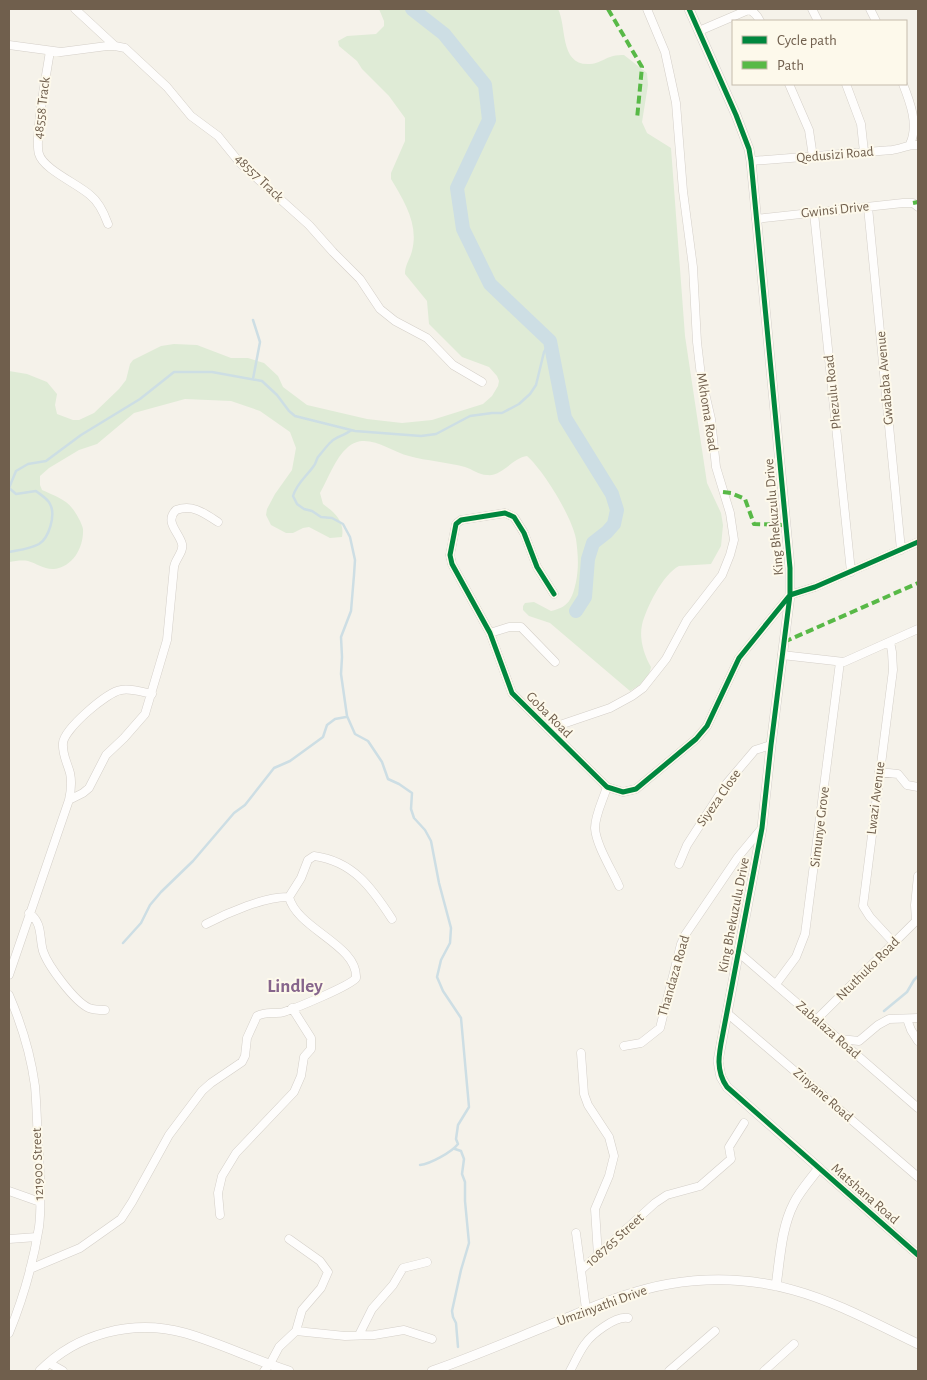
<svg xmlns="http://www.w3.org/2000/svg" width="927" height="1380" font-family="'Alegreya Sans',sans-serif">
<rect width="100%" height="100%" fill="#f5f2ea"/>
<path fill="#dfebd6" d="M379,9H558C567,26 559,66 590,64C598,64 605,58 613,56C616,55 621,55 624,55L647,73L648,85L642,122L647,133L671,148L685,336L707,483L721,513L723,525L721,546L711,564L679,566C663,574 646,608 642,625C639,639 644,655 651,667C649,679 640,685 630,691L550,623L529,616L523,610V606L525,603L534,602L551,611C569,607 572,599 576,582C579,567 578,554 576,539C572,517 544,471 527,456C512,458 502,477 487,475C479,475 472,469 465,467C447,462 427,461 409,456C390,451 366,431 348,447C335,458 328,479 320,493L323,504C334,512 345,521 342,537L330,538L309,527L303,528L293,533H286L271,525L266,515L267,509L275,494L292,470L296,448L290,432L260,411L231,401L185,399L134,413L97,444L79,450L49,468L40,476V485L42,490C53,495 65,499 72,508C76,513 82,523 83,529C84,547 73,567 54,569C45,570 36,563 28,561C22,560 15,561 9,562V371L27,374L47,382L57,394L55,405L57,414L73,420H79L94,413L119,389L126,380L130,364L133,360L161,346L174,344L197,345L231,358H248L264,363L278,376L283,387L307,405L367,419L402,423L432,420L483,404L492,396L498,386L499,381L497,376L489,367L462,357L429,324L427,301L405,274C405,265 410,259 412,251C419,224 404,201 391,179V173L405,141V118L389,96L362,69L357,61L339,46L338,41L347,36L376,34L384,26V21Z"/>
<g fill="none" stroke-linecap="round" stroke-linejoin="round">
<path stroke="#cddee4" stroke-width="2.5" d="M253,379L260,342L253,320
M351,430C345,436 336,436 331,442C329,443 319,456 318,457C316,460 316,464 313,467C305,478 297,483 293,496L297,504L304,509L312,511L321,517L332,518L343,524L350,537L355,560L354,575L351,611L341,637L342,657L341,674L347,716L355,734L368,741L382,762L388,779L399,784L412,793L411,809L414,818L425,830L431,841L439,883L451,928L450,943L441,960L437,977L443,991L461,1018L469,1107L458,1125L456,1139L458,1144C452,1152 430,1164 420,1165
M9,552C19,550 30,549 39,544C49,538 56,515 50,504C48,499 41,495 36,491L16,494L9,488L16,471L28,464L46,461L81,435L140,399L174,372H212L262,381L277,395L289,411L295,416L355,431L421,436L436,434L470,416L492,413H502L519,404L530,394L536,385L544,352L550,341
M123,943L141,923L150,905L161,892L193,861L234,813L245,805L274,768L290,761L323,737L327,725L335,719L346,717
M884,1011L907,992L914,980L918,976
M455,1149L461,1151L464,1159L462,1174L465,1182V1201L469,1243L461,1270L452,1311L453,1317L456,1323L458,1347"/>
<path stroke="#cddee4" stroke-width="14" d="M412,9L444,34L485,85L489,120L457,188L463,229L490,284L550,341L565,418L612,494L617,510L614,524L607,532L593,543L588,559L585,597L576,611"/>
<defs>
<path id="minor" d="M75,9L115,46
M812,9L818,21
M870,9L876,21
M699,31L748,10C754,11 757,15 760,21
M9,45L61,52L107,46H115L125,48L167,87L191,116L218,136L240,163L309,225L333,252L360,279L380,309L395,321L427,338L453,365L482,382
M50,51C47,71 34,139 39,154C43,169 78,184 90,195C99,202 104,213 108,224
M789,84L809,130L813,157
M846,84L861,124L864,152
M903,84C910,102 919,125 910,144
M751,161L892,150C901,149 909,144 918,145
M868,207L901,550
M814,213L851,572
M756,219L903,203H913L918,207
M554,594L537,567L524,533L514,517L505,513L461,520L456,524L450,555L452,564L490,633L512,693L607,787L623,792L636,789L696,739L707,726L739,658L790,595L815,587L918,542
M490,633L509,627H521L555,662
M890,642L892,652L893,670L863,906L870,917L894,943
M782,655L844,662L918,629
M548,729L610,708L632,696L643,688L666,659L687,620L722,575L730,555L734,540L730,513L716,467L711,419L701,376L697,342L693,267L683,191L676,103L665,52L647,9
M879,772L898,774L907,785L918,787
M607,787C603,800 595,815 595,828C596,845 612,870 619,886
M69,800L83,793L89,788L106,755L124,738L145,714L167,640L174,567C175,559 184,552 182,544C179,532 164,522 176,510C193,504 204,513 218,522
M679,864L687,845L727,783L755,750L771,745
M289,897L301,878L308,860L314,856C353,861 372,888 392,919
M29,913C43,923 39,937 43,951C48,966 75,1002 89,1008C94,1010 99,1010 105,1010
M916,921L915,905L918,876
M738,952L918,1108
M9,975L69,800C71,791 72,782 70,773C67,762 62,754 63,743C64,729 107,692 121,690C131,688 142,692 152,694
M776,984L796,957L805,934L840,662
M9,995C21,1023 31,1056 35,1086C37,1109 37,1132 39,1155C40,1178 42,1204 39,1227C33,1264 23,1299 9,1333
M727,1013L918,1177
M817,1019L918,919
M907,1019L911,1030L918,1041
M840,1039L859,1041L878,1025L889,1019L918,1018
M624,1046L641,1043L660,1028L681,944L685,935L738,857L762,828
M581,1053L584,1094L588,1105L609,1137L614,1156L609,1176L595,1209L598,1256
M819,1168L918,1255
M9,1191L40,1202
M220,1215L218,1193L222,1176L236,1153L294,1092L301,1076L304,1057L311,1049V1038L292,1008
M576,1233L581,1270
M9,1239L37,1237
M30,1269L80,1248L121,1219L132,1202L169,1135L202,1091L211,1083L242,1062L245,1056L247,1038L257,1016C268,1010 275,1015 284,1012C296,1008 350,986 356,978C358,945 297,929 289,897C266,896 227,913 206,924
M586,1309L581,1270L655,1203L667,1195L700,1186L731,1159L729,1147L744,1123
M296,1331L345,1336L374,1335L404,1330L432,1339
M359,1335L372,1309L393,1285L403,1268L427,1262
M49,1363L63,1371
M264,1371L270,1364L279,1347L296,1331L302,1310L321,1288L328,1272L320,1261L289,1239
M570,1371C575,1362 579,1352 585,1344C592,1334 615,1316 628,1318
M669,1371L715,1331
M764,1371L794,1344"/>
<path id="tertiary" d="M689,9L736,115L749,149L751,161L790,568V595L771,745L762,828L718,1061L721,1077L727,1087L819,1168C810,1180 800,1191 794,1203C781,1228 780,1259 776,1286
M40,1371C77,1333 133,1319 185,1333C220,1343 254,1360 289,1371
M432,1371C478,1355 523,1335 569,1317C601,1303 634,1290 669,1284C710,1277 754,1279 793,1290C837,1302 878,1325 918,1344"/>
</defs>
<use href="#minor" stroke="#d4cfc8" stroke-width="9"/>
<use href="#tertiary" stroke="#d4cfc8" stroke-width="10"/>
<use href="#minor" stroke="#fefdfc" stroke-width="8"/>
<use href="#tertiary" stroke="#fefdfc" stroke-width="9"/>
<path stroke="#58b947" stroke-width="4" stroke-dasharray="8 4" stroke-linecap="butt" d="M608,9L642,67L637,119
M913,203L918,202
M723,492L731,493L745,499L754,524L786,525
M784,642L918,583"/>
<defs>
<path id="cycleway" d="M689,9L736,115L749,149L751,161L790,568V595L771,745L762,828L723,1033C719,1053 715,1070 727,1087L918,1255
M554,594L537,567L524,533L514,517L505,513L461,520L456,524L450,555L452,564L490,633L512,693L607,787L623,792L636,789L696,739L707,726L739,658L790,595L815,587L918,542"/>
</defs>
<use href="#cycleway" stroke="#fdf9eb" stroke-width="8"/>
<use href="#cycleway" stroke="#00873e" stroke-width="5"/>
</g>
<g text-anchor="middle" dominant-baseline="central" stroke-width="4" stroke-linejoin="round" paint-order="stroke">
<g font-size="14" fill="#705f4d" stroke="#fdf9eb">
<text transform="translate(42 108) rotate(-83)">48558 Track</text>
<text transform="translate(835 155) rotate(-5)">Qedusizi Road</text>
<text transform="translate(259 178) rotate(44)">48557 Track</text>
<text transform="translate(835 210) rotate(-6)">Gwinsi Drive</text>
<text transform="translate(885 378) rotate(-95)">Gwababa Avenue</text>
<text transform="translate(833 392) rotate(-96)">Phezulu Road</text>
<text transform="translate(707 412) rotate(81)">Mkhoma Road</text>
<text transform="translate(774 517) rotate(-95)">King Bhekuzulu Drive</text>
<text transform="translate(549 715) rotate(45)">Goba Road</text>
<text transform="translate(719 798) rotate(-55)">Siyeza Close</text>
<text transform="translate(876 798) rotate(-83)">Lwazi Avenue</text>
<text transform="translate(820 827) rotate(-83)">Simunye Grove</text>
<text transform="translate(734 915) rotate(-79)">King Bhekuzulu Drive</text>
<text transform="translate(868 969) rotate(-45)">Ntuthuko Road</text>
<text transform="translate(674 976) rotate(-74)">Thandaza Road</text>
<text transform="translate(828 1030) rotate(41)">Zabalaza Road</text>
<text transform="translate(823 1095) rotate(41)">Zinyane Road</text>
<text transform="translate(38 1164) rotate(-92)">121900 Street</text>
<text transform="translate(865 1194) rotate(41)">Matshana Road</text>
<text transform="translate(615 1240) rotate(-42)">108765 Street</text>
<text transform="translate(602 1306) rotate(-20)">Umzinyathi Drive</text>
</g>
<g font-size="19" font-weight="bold" fill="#86658c" stroke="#fdf9eb">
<text x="295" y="986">Lindley</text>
</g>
</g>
<rect width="927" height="1380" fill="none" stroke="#705f4d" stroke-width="20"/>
<rect x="732" y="20" width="175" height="65" fill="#fdf9eb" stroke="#c5bbac"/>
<rect x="742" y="36" width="25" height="8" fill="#00873e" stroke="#c5bbac"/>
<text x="777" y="45" font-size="15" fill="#705f4d">Cycle path</text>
<rect x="742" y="61" width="25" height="8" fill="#58b947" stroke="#c5bbac"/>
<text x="777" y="70" font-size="15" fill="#705f4d">Path</text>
</svg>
